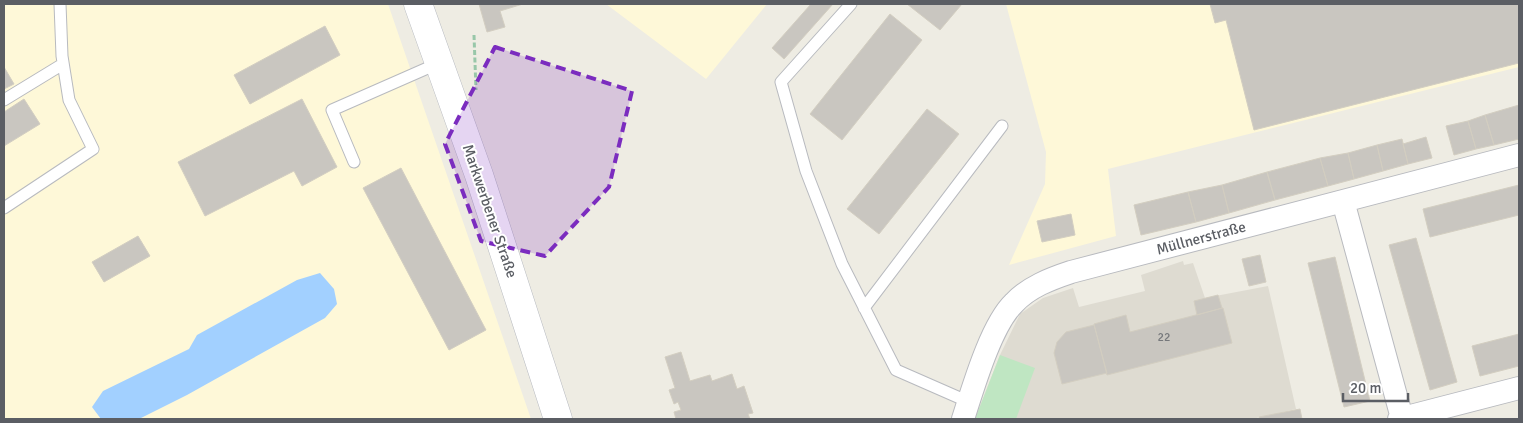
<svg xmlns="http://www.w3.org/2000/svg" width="1523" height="423" font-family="Signika,sans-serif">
<rect width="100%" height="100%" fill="#eeece3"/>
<path fill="#fef8d8" d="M4,4H388L531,419H4Z
M606,4H767L706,79Z
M1006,4H1519V67L1108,169L1116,236L1009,265L1045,184L1046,152Z"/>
<path fill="#dedbd1" d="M1183,261L1184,265L1193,263L1205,298L1268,286L1296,409L1252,419H975L1000,355L1020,314L1043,298L1073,288L1079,307L1145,291L1141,275Z"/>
<path fill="#bfe6c2" d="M1000,355L1035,368L1016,419H975Z"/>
<path fill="#a2d0ff" d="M320,273L334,289L337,304L325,318L187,395L139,419H101L92,407L103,391L189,349L197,335L297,280Z"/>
<path fill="#c9c6c0" stroke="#d3cec1" d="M479,4H523L500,11L505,27L487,32Z
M811,4H833L784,59L772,48Z
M907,4H962L940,30Z
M1210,4H1519V63L1254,130L1226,20L1215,23Z
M890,14L922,40L842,140L810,114Z
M325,26L340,55L250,104L234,75Z
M4,67L14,84L4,89Z
M24,99L40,124L4,146V112Z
M302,99L337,167L302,186L294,171L205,216L178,162Z
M1519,105V139L1494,145L1485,115Z
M927,109L959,134L879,234L847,209Z
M1485,115L1494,145L1476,149L1468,121Z
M1468,121L1476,149L1454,155L1446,126Z
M1426,137L1432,158L1408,164L1403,144Z
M1402,139L1408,164L1383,171L1377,145Z
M1377,145L1383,171L1354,179L1348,153Z
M1348,153L1354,179L1328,186L1320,158Z
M1320,158L1328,186L1275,200L1267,172Z
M401,168L486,330L449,350L363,188Z
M1267,172L1275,200L1229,213L1222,185Z
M1222,185L1229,213L1196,222L1188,192Z
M1519,185V215L1430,237L1423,209Z
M1188,192L1196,222L1141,235L1134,205Z
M1071,214L1075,235L1042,242L1037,221Z
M138,236L150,256L104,282L92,262Z
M1416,238L1457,382L1430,390L1389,245Z
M1260,255L1266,282L1249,286L1242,259Z
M1335,257L1370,401L1344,407L1308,263Z
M1218,295L1222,308L1197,315L1194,301Z
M1223,308L1232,343L1107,375L1094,324L1126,315L1130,332Z
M1094,325L1107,373L1062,384L1054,353L1057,342L1066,332Z
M1519,334V366L1480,376L1472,346Z
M681,352L690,381L710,375L712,381L732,374L737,389L744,386L753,413L748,414L750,419H676L674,412L681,410L678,402L674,404L669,390L675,388L665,357Z
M1300,409L1302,419H1260L1259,417Z"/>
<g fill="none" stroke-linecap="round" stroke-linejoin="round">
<defs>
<path id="lane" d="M851,4L781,82L806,171L842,264L896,370L969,402
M4,100L63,64
M354,162L332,110L439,63
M4,208L93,149L69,100L62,56L60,4
M864,308L1002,126"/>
<path id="street" d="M1343,201L1402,418
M963,419C973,388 991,325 1014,303C1029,287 1050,279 1071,272L1519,155
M1399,419L1519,388"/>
<path id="secondary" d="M418,4L479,175L558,419"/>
</defs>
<use href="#lane" stroke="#b8babf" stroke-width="13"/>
<use href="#street" stroke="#b8babf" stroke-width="24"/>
<use href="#secondary" stroke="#b8bbc1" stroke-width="29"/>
<path stroke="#98c7a9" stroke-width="3" stroke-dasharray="5 2.5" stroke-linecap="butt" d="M474,35L476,90"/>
<use href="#lane" stroke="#fff" stroke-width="11"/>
<use href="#street" stroke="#fff" stroke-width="22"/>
<use href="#secondary" stroke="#fff" stroke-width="28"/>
</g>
<path fill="#7b2cbf" fill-opacity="0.2" stroke="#7b2cbf" stroke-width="4" stroke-dasharray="10 6" stroke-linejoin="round" d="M495,47L632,91L609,187L545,256L481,241L445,144Z"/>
<g text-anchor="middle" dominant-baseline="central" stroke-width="4" stroke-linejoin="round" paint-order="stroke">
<g font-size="12" fill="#76787b">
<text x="1164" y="337">22</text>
</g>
<g font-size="15" fill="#5b5e64" stroke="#fff">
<text transform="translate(490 211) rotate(71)">Markwerbener Straße</text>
<text transform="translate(1201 238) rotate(-15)">Müllnerstraße</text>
</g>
</g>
<rect width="1523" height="423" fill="none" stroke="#5b5e64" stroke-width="10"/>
<path d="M1343 393v8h65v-8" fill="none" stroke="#5b5e64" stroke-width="2.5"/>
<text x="1350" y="393" font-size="15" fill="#5b5e64" stroke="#ffffff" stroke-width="4" paint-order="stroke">20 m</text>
</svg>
